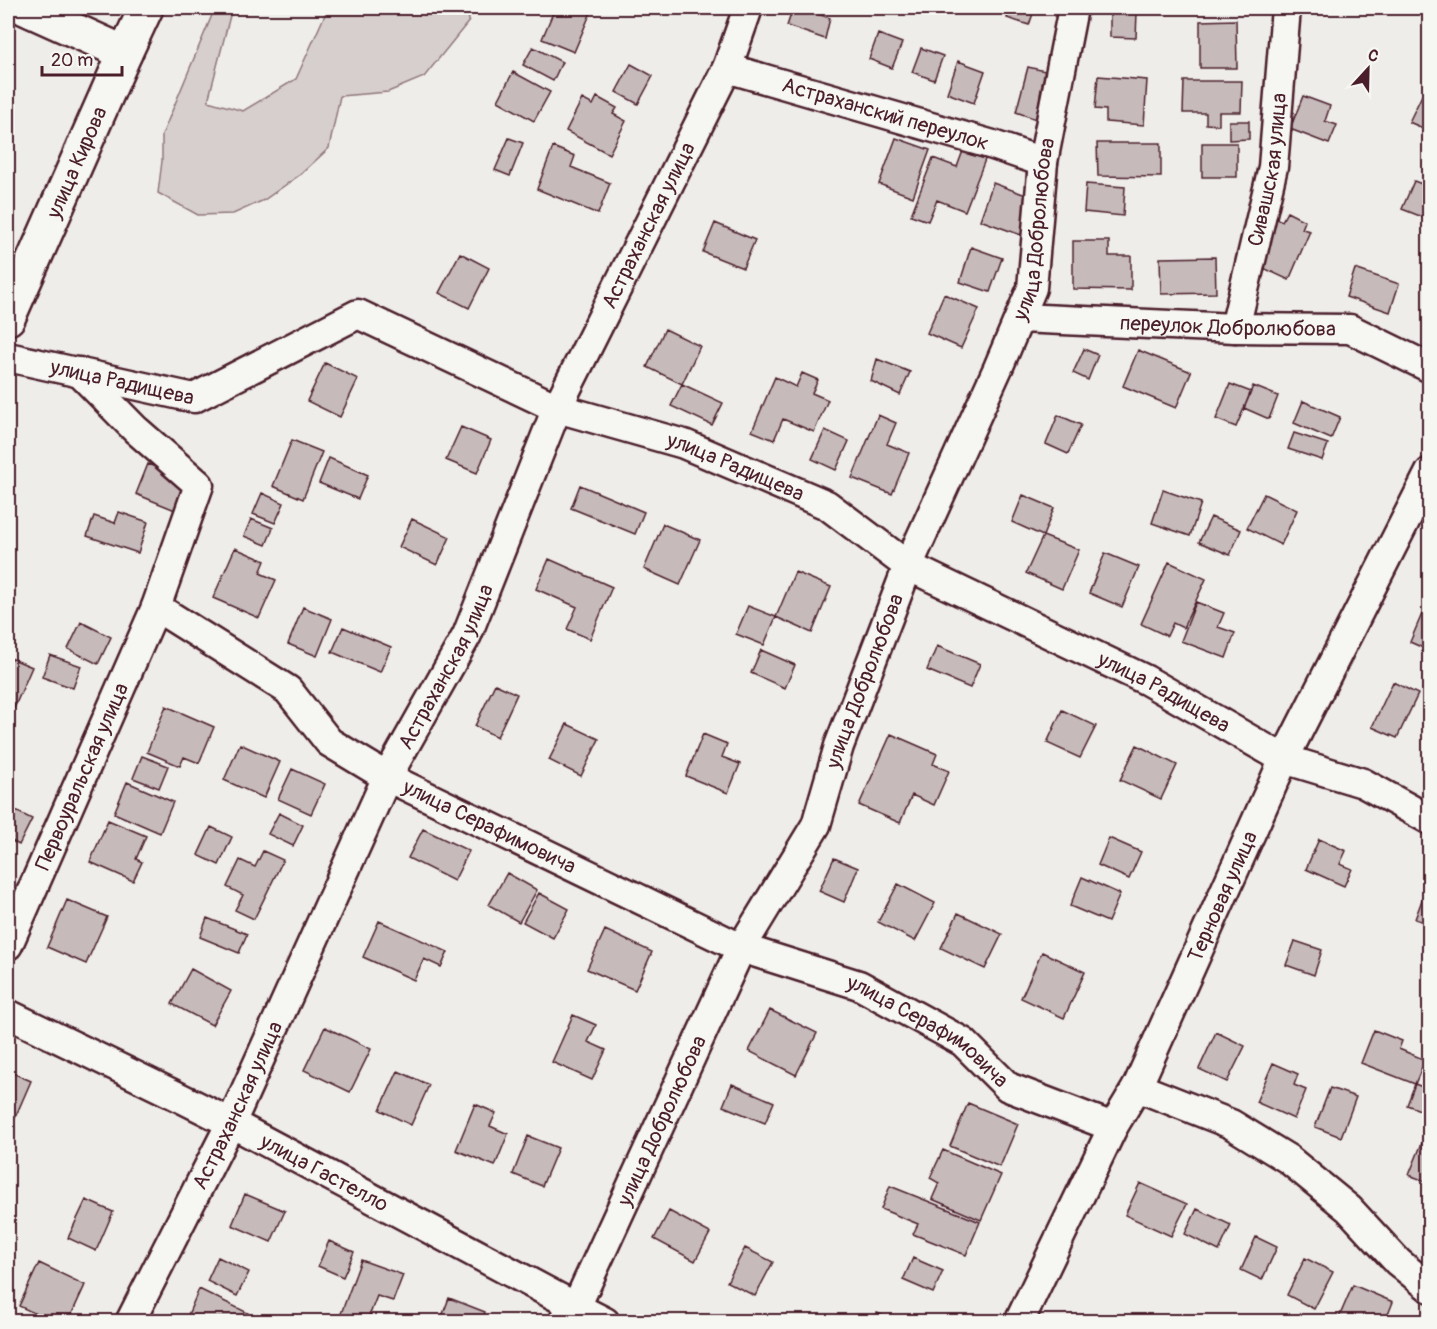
<svg xmlns="http://www.w3.org/2000/svg" width="1437" height="1329" font-family="Pangolin,sans-serif">
<rect width="100%" height="100%" fill="#efedea"/>
<filter id="ink" filterUnits="userSpaceOnUse"><feTurbulence type="fractalNoise" baseFrequency=".0167" numOctaves="2"/><feDisplacementMap in="SourceGraphic" scale="12" xChannelSelector="R" yChannelSelector="G"/><feConvolveMatrix kernelMatrix="1 2 1 2 8 2 1 2 1" color-interpolation-filters="sRGB"/></filter>
<g filter="url(#ink)">
<path fill="#d7cfce" stroke="#90777c" stroke-width="1.5" d="M215,8H232L208,101L243,111L296,79L328,8H468L469,21L424,77L388,92L340,96L329,148L301,174L264,200L233,214L198,215L158,193L162,161V135Z"/>
<path fill="#c6babb" stroke="#4a1f2b" stroke-width="1.5" d="M555,8H580L591,12L574,52L542,39Z
M793,8H799L830,18L825,39L787,26Z
M1010,8H1035L1029,25L1007,18Z
M1137,12L1136,38L1110,37V13Z
M1236,20L1237,68H1200V21Z
M878,34L902,43L892,68L869,59Z
M533,47L562,62L553,81L523,65Z
M921,48L943,56L934,80L912,72Z
M958,61L985,71L974,103L947,93Z
M631,64L653,76L638,104L616,92Z
M1028,67L1045,71L1036,119L1016,112Z
M513,72L550,92L534,121L498,101Z
M1098,76L1147,80L1144,125L1106,122V110L1095,109Z
M1184,81H1242L1241,112H1219V125L1206,124V113H1183Z
M1426,87L1430,89V131L1409,122Z
M1303,96L1330,106L1325,121L1337,125L1329,144L1290,129Z
M597,97L617,108L613,114L626,121L609,154L566,131L582,99L593,105Z
M1229,121H1249V139L1229,140Z
M509,138L523,143L510,176L495,170Z
M896,138L930,150L913,197L879,184Z
M1097,143H1161V177L1098,176Z
M1202,143H1237V177H1202Z
M553,147L575,156L571,167L610,183L598,214L537,189Z
M964,148L986,157L965,211L937,200L928,221L911,215L933,158L957,167Z
M1414,181L1430,187V220L1402,209Z
M993,183L1034,198L1021,235L980,220Z
M1086,184L1125,187L1123,216L1084,212Z
M1287,212L1305,221L1302,229L1310,231L1289,280L1255,264L1273,217L1282,221Z
M715,223L755,240L743,268L703,252Z
M1073,241H1109V256H1131V290L1073,289Z
M971,247L1002,258L990,292L960,282Z
M460,253L489,268L469,308L439,293Z
M1215,257L1216,293L1161,294L1160,258Z
M1355,269L1399,284L1390,312L1346,297Z
M944,294L979,309L961,348L927,333Z
M665,329L700,346L682,384L647,367Z
M1084,349L1098,355L1088,380L1073,373Z
M1138,350L1191,372L1176,408L1123,386Z
M877,359L910,372L900,395L871,381Z
M325,363L358,379L340,417L307,401Z
M802,373L818,380L812,393L828,400L814,432L783,419L774,440L752,431L775,377L796,387Z
M682,384L723,403L712,425L671,406Z
M1230,384L1251,392L1236,427L1216,419Z
M1253,386L1278,396L1269,419L1244,408Z
M1303,401L1340,417L1331,439L1294,423Z
M878,415L896,423L887,444L909,453L892,494L852,478Z
M1058,415L1081,425L1068,454L1046,444Z
M461,427L491,440L477,473L446,460Z
M825,430L849,441L836,470L812,459Z
M1294,433L1328,444L1322,460L1288,449Z
M292,440L322,452L303,499L273,486Z
M329,458L368,475L358,499L319,483Z
M148,464L187,480L175,510L136,494Z
M580,485L644,512L635,534L571,508Z
M1163,490L1201,503L1190,536L1152,523Z
M262,493L284,503L275,523L253,514Z
M1264,494L1297,510L1281,545L1247,528Z
M1023,495L1054,508L1043,536L1012,522Z
M119,512L148,522L138,553L87,536L94,516L115,523Z
M1211,517L1241,530L1230,555L1199,542Z
M251,519L273,528L266,545L244,536Z
M412,519L450,537L437,565L399,547Z
M663,524L700,540L680,585L644,569Z
M1043,536L1079,550L1062,589L1026,573Z
M235,548L265,561L260,573L276,580L259,618L213,598Z
M1105,553L1139,567L1122,607L1089,593Z
M549,559L612,587L590,639L567,629L577,607L536,589Z
M1169,562L1206,579L1183,628L1173,623L1167,636L1141,624Z
M795,572L831,587L812,633L776,617Z
M1196,602L1224,613L1218,627L1235,633L1226,658L1181,641Z
M748,606L776,617L764,645L736,634Z
M303,607L332,619L317,656L288,644Z
M1422,614L1430,617V651L1410,642Z
M81,622L111,637L98,664L68,649Z
M343,627L391,647L380,672L332,652Z
M937,646L980,664L970,688L927,670Z
M761,650L795,665L785,688L751,673Z
M50,655L81,666L73,688L42,677Z
M8,657L32,667L12,713L8,711Z
M1393,682L1418,694L1397,738L1372,727Z
M495,684L517,694L497,737L475,726Z
M166,706L214,727L199,763L184,757L180,766L147,752Z
M1062,710L1096,726L1080,758L1047,743Z
M567,724L599,739L581,776L549,760Z
M703,734L727,744L722,757L740,764L728,793L686,776Z
M891,734L937,754L933,764L949,771L934,805L912,795L900,823L859,805Z
M240,744L280,762L264,798L224,780Z
M1137,745L1177,765L1161,799L1120,780Z
M142,756L168,766L159,788L133,778Z
M292,769L325,784L311,814L278,799Z
M127,782L173,802L160,833L114,813Z
M8,807L32,819L19,845L8,839Z
M279,813L303,825L293,846L268,834Z
M108,820L146,836L136,859L142,862L133,881L90,862Z
M211,827L232,837L219,865L198,855Z
M423,829L469,851L454,881L408,858Z
M1109,838L1141,852L1129,879L1098,865Z
M1319,839L1346,851L1340,864L1352,869L1344,886L1306,869Z
M263,851L283,860L254,919L235,910L243,895L227,887L240,860L255,867Z
M834,858L858,868L844,902L819,891Z
M507,873L537,890L519,922L489,905Z
M1082,877L1120,894L1108,922L1070,906Z
M898,884L935,903L915,941L878,922Z
M1426,889L1430,890V924L1415,919Z
M539,893L569,909L553,938L523,922Z
M67,900L107,917L86,964L47,947Z
M958,913L1002,934L985,969L941,948Z
M207,918L247,934L239,953L200,937Z
M379,921L448,952L441,967L424,959L414,980L363,957Z
M605,930L652,952L635,990L587,969Z
M1295,941L1322,950L1314,975L1286,965Z
M1042,952L1085,972L1064,1018L1021,998Z
M191,969L231,991L212,1025L172,1004Z
M770,1010L817,1033L796,1075L749,1051Z
M573,1015L596,1025L588,1042L606,1050L592,1080L552,1062Z
M325,1027L371,1049L350,1092L304,1070Z
M1374,1030L1402,1041L1399,1049L1425,1060L1415,1084L1361,1063Z
M1216,1032L1245,1046L1227,1082L1199,1069Z
M1273,1063L1298,1074L1294,1085L1306,1090L1294,1119L1256,1102Z
M8,1071L31,1081L14,1120L8,1117Z
M398,1071L429,1085L411,1125L380,1110Z
M732,1084L774,1102L765,1123L723,1106Z
M1415,1084L1430,1090V1114L1407,1105Z
M1330,1088L1356,1097L1341,1137L1315,1127Z
M968,1103L1018,1124L1000,1167L950,1146Z
M475,1104L496,1113L490,1126L508,1134L495,1166L456,1150Z
M528,1136L558,1148L542,1186L513,1174Z
M1422,1143L1430,1147V1183L1409,1175Z
M943,1150L1001,1175L981,1220L932,1199L939,1183L930,1178Z
M1140,1183L1187,1204L1171,1236L1125,1215Z
M890,1186L980,1222L966,1255L913,1234L918,1224L881,1209Z
M245,1194L285,1211L271,1242L232,1225Z
M86,1200L113,1212L96,1251L68,1238Z
M1197,1209L1231,1225L1219,1251L1185,1234Z
M669,1211L710,1233L695,1261L654,1239Z
M1256,1237L1277,1247L1262,1280L1241,1270Z
M329,1241L354,1252L343,1277L318,1266Z
M745,1248L773,1262L755,1296L727,1282Z
M218,1257L249,1272L237,1296L207,1281Z
M913,1258L943,1271L933,1293L903,1280Z
M1305,1258L1333,1272L1314,1309L1287,1295Z
M361,1260L403,1275L393,1301L377,1296L367,1322H346L339,1319Z
M39,1263L85,1285L68,1322H53L19,1306Z
M1353,1285L1393,1302L1385,1322H1337Z
M199,1289L248,1313L244,1322H185Z
M449,1298L485,1312L482,1322H440Z
M877,1313L895,1322H873Z"/>
<g fill="none" stroke-linecap="round" stroke-linejoin="round">
<defs>
<g id="street">
<path id="s1" d="M727,68L993,145L1043,162"/>
<path id="s2" d="M1020,318L1235,328L1350,329L1430,368"/>
<path id="s3" d="M1235,328L1273,167L1286,8"/>
<path id="s4" d="M8,357L194,398L358,314L557,408L684,444L827,505L908,566L1146,680L1284,759L1363,783L1430,820"/>
<path id="s5" d="M79,372L135,429L199,485L156,607L288,690L329,742L387,777L741,948L859,985L963,1042L1008,1087L1113,1127"/>
<path id="s6" d="M8,945L156,607"/>
<path id="s7" d="M8,1014L175,1095L231,1123L576,1307L605,1322"/>
<path d="M1137,1087L1231,1124L1288,1159L1349,1209L1398,1262L1430,1288"/>
<path id="s8" d="M130,1322L231,1123L387,777L467,635L557,408L727,68L748,8"/>
<path id="s9" d="M563,1322L576,1307L741,948L816,825L839,746L908,566L998,368L1032,288L1043,162L1073,8"/>
<path id="s10" d="M1019,1322L1113,1127L1137,1087L1284,759L1430,472"/>
</g>
<g id="secondary">
<path d="M25,8L125,53"/>
<path id="s11" d="M8,318L125,53L146,8"/>
</g>
</defs>
<use href="#street" stroke="#4a1f2b" stroke-width="33"/>
<use href="#secondary" stroke="#4a1f2b" stroke-width="38"/>
<use href="#street" stroke="#f6f6f2" stroke-width="28"/>
<use href="#secondary" stroke="#f6f6f2" stroke-width="33"/>
</g>
</g>
<g text-anchor="middle" dominant-baseline="central" stroke-width="6" stroke-linejoin="round" paint-order="stroke">
<g font-size="21" fill="#4a1f2b" stroke="#f6f6f2">
<text stroke="none"><textPath href="#s1" startOffset="165">Астраханский переулок</textPath></text>
<text stroke="none"><textPath href="#s11" startOffset="170">улица Кирова</textPath></text>
<text stroke="none"><textPath href="#s3" startOffset="162">Сивашская улица</textPath></text>
<text stroke="none"><textPath href="#s8" startOffset="1214">Астраханская улица</textPath></text>
<text stroke="none"><textPath href="#s9" startOffset="1197">улица Добролюбова</textPath></text>
<text stroke="none"><textPath href="#s2" startOffset="208">переулок Добролюбова</textPath></text>
<text stroke="none"><textPath href="#s4" startOffset="117">улица Радищева</textPath></text>
<text stroke="none"><textPath href="#s4" startOffset="783">улица Радищева</textPath></text>
<text stroke="none"><textPath href="#s8" startOffset="728">Астраханская улица</textPath></text>
<text stroke="none"><textPath href="#s9" startOffset="711">улица Добролюбова</textPath></text>
<text stroke="none"><textPath href="#s4" startOffset="1269">улица Радищева</textPath></text>
<text stroke="none"><textPath href="#s6" startOffset="184">Первоуральская улица</textPath></text>
<text stroke="none"><textPath href="#s5" startOffset="698">улица Серафимовича</textPath></text>
<text stroke="none"><textPath href="#s10" startOffset="472">Терновая улица</textPath></text>
<text stroke="none"><textPath href="#s5" startOffset="1184">улица Серафимовича</textPath></text>
<text stroke="none"><textPath href="#s8" startOffset="242">Астраханская улица</textPath></text>
<text stroke="none"><textPath href="#s9" startOffset="225">улица Добролюбова</textPath></text>
<text stroke="none"><textPath href="#s7" startOffset="354">улица Гастелло</textPath></text>
</g>
</g>
<rect width="1437" height="1329" fill="none" stroke="#f6f6f2" stroke-width="30"/>
<rect x="15" y="15" width="1407" height="1299" fill="none" stroke="#4a1f2b" stroke-width="2" filter="url(#ink)"/>
<g transform="translate(1368 69) rotate(22)" stroke="#f6f6f2" stroke-width="4.5" paint-order="stroke">
<path d="M0-4.5L10 22L0 15L-10 22Z" fill="#4a1f2b"/>
<text y="-9" font-size="16" font-weight="bold" text-anchor="middle" fill="#4a1f2b">С</text>
</g>
<path d="M42 66v9h80v-9" fill="none" stroke="#4a1f2b" stroke-width="3"/>
<text x="51" y="66" font-size="18" fill="#4a1f2b" stroke="#f6f6f2" stroke-width="4.5" paint-order="stroke">20 m</text>
</svg>
